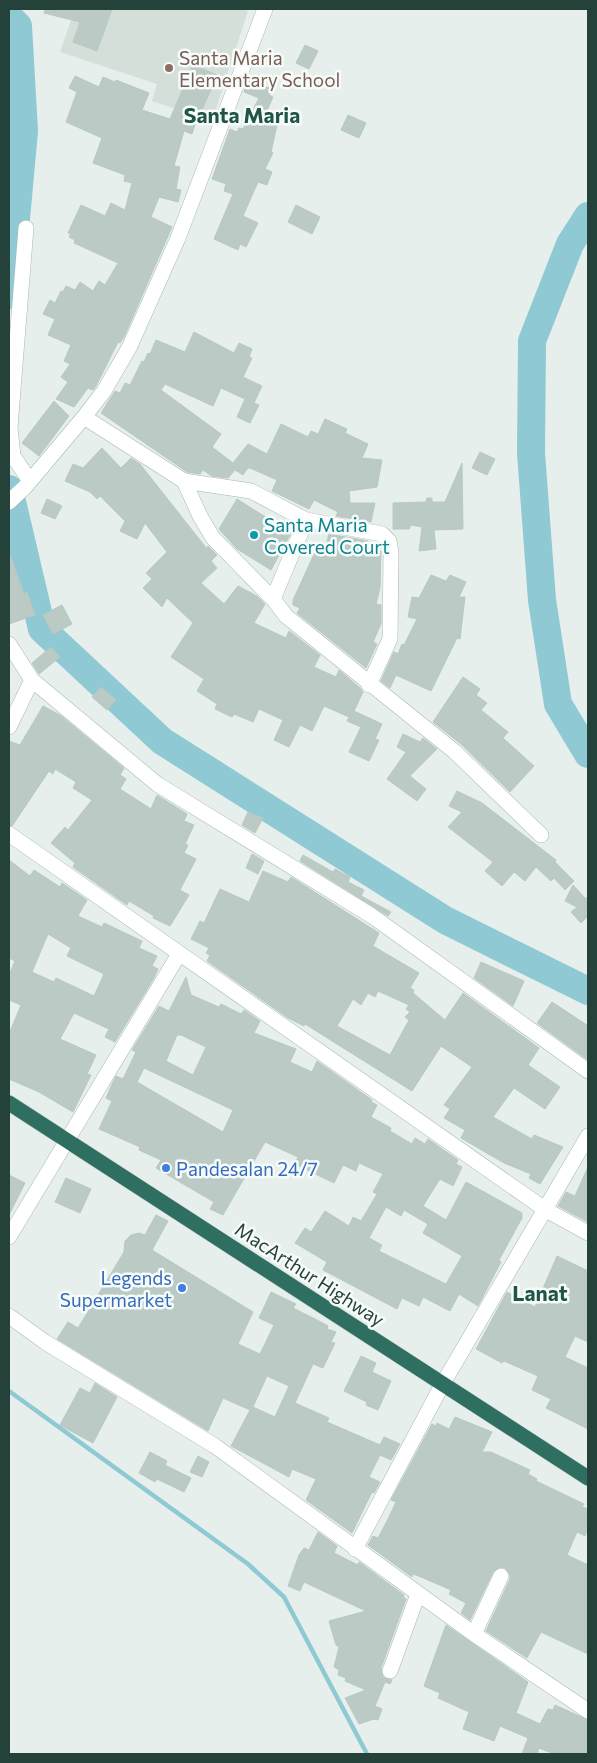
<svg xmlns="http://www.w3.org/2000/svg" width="597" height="1763" font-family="Commissioner,sans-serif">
<rect width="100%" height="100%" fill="#e6efeb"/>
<path fill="#d4dfda" d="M75,9H240L248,11L212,121L152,101L157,84L60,52Z"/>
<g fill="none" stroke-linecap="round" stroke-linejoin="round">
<path stroke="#8ec9d4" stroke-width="4.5" d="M9,1391L248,1564L284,1597L367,1754"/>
<path stroke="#8ec9d4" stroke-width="28" d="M9,17L18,26L24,131L9,295
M588,216L570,244L532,341L531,453L542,600L558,704L588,754
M9,489L42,629L162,741L445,920L588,991"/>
</g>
<path fill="#bbcac4" stroke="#b8c9c2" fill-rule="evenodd" d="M45,9H112L97,51L73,42L80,22L44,13Z
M305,45L318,51L309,69L296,63Z
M193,65L217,75L202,110L200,109L192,134L184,131L174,166L180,167L176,189L181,190L178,202L159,197L151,217L172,227L124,337L120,343L118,342L96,386L93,390L88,388L74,407L56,399L68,382L61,377L70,364L64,361L71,345L48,335L55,319L43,314L50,300L55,303L61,291L63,292L66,286L75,290L80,282L93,291L99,281L105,285L118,263L74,243L75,240L69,237L71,234L68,233L81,205L105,216L111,203L125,210L132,183L124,181L125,175L93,163L102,138L66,122L77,92L69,88L75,76L99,87L103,77L115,82L116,80L149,93L142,110L170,119Z
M248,80L272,89L269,95L273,97L266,113L279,116L271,152L273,153L265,169L272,172L267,185L258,182L243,216L258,223L246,247L240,244L238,250L214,239L233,194L224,191L226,184L212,179L230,129L237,132L239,128L243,129L259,98L244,92Z
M348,115L366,123L359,138L341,130Z
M296,205L320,217L312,234L288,222Z
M194,332L234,353L239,343L252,349L249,357L252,358L243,377L262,386L254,403L259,405L250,423L237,417L245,399L221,388L213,406L165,384L161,390L221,434L212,447L233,463L248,444L267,454L281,424L308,437L311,431L318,434L325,419L347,429L345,433L368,444L362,458L382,460L377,487L349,491L350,503H375L371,522L336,516L338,512L314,500L309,509L272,491L277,480L250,468H248L243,475L235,470L228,478L212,476L203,470L200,474L187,472L101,413L115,391L120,393L125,383L130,385L142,361L144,362L148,353L150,354L156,340L185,352Z
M54,401L69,416L39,456L22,443Z
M102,448L121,468L131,458L140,464L207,549L208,546L217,555L211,561L217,568L201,583L224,604L238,586L257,596L265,604L254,623L286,638L289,631L320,655L314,667L336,677L339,670L360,688L363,692L354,711L382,724L375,739L379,740L369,761L349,752L361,727L347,721L349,717L324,706L312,731L300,725L289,747L274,740L283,720L259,709L253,722L234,714L232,717L215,709L217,704L197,691L204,679L171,657L193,623L167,598L162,607L143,588L152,579L146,573L167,552L145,523L137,539L120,531L125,521L100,496L97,499L90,492L65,481L73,464L83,468Z
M480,452L495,459L487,475L472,468Z
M462,463L463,529L434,530L436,549L419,551L422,527L411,525L409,529H393V503L426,502L427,498H432V502H445Z
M47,499L62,506L55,519L41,513Z
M237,499L291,533L271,570L237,549L219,529Z
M329,534L368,541L367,548L381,551L380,588L376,604L381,605V624L373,642L377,644L366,668L297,613L300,608L293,605V600L316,550L324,553Z
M9,557H11L24,594L27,592L35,615L9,624Z
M431,575L446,581L450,575L466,582L459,597H465L460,639L457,638L431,691L396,675L390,688L381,681L394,652L398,654L402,644L404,645L417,619L408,617L412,597L419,598Z
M62,605L72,624L53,634L43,615Z
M51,647L60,657L39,674L32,663Z
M463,677L480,689L476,695L487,703L481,710L508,732L503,738L534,766L510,792L461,744L433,722Z
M101,687L116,700L107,710L92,697Z
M43,706L60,715L124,768L120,775L126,779L120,789L151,809L157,795L187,814L184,821L194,825L185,844L188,845L184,853L196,859L180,890L189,895L170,926L153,918L154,916L129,901L127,905L73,867L75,863L51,843L65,827L68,830L92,800L73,788L76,782L55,769L53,774L49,771L12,826L9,825V741L20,745Z
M403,734L420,742L423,738L437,749L410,776L426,789L417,801L387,779L406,752L397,747Z
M457,791L482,803L556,860L555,862L574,881L565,890L554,878L551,881L536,867L525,881L514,872L502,886L485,871L493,862L448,827L462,812L449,806Z
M248,812L263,818L255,833L242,825Z
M252,854L264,861L258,874L246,868Z
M303,855L333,872L335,869L350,877L348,882L364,890L361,896L391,912L388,916L300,861Z
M9,860L30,876L34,870L60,887L62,883L87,900L78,916L102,927L104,923L142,941L139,948L157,956L152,966L158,969L154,978L115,1042L105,1037L109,1029L74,1013L60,1039L96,1055L87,1074L91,1075L73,1112L39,1092L9,1079V1034L21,1005L9,1000V975L15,961L9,958ZM48,934L71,948L67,956L104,974L94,996L56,978L54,982L32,972Z
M263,871L288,882L291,877L379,933L373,946L419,973L410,988L414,990L413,993L445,1020L463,993L539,1048L528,1065L560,1087L545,1109L514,1088L493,1117L532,1139L534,1135L563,1147L540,1184L529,1178L531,1174L504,1163L461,1138L465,1130L444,1118L450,1109L444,1105L472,1067L441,1046L412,1091L305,1024L304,1026L288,1018L207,961L210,955L206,953L209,948L191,939L200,921L204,923L220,889L249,902ZM378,991L409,1005L406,1009L410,1012L405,1017L409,1020L390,1055L337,1026L353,999L361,1005L368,993L375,997Z
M573,885L586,899L588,896V916L581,923L571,912L577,907L565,901Z
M481,962L524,981L513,1006L474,978Z
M186,977L191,995L219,1007L221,1004L241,1014L244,1010L260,1021L254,1033L296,1049L290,1062L312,1072L317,1061L372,1100L371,1102L377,1105L371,1117L391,1128L390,1131L412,1144L415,1138L425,1144L428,1139L458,1160L456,1164L462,1167L453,1186L440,1179L423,1206L446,1220L466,1182L522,1213V1218L499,1260L501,1262L478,1306L459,1294L450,1311L423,1297L419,1306L402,1298L397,1309L323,1270L327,1262L295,1243L305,1228L311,1232L325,1211L349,1226L353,1217L361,1221L377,1194L373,1192L383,1174L359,1163L356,1171L343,1165L334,1183L295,1164L298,1157L265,1142L223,1215L210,1209L214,1202L156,1168L161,1160L139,1150L140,1147L99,1129L112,1101L106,1098L112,1084L116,1076L123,1079L136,1052L132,1050L159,1006L169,1011ZM177,1035H181L206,1047L193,1075L166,1061ZM144,1068L233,1110L223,1132L137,1082ZM386,1207L401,1216L404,1210L428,1224L423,1233L462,1256L446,1284L379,1251L382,1245L369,1238Z
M552,1002L587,1025L588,1023V1060L537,1023Z
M588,1167V1222L558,1206L566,1192L575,1196Z
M9,1175L25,1183L9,1215Z
M66,1178L91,1189L80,1213L55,1202Z
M156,1215L168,1221L152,1250L253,1312L238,1344L260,1354L274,1325L259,1318L271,1292L296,1304L293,1308L319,1321L328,1326L327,1329L336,1332L331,1342L335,1343L323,1368L313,1364L295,1403L329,1418L327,1422L380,1445L384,1437L400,1444L391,1460L380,1455L369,1477L380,1482L374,1493L372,1492L352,1533L306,1500L316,1479L292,1469L289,1477L231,1446L250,1410L223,1398L208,1431L57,1339L68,1322L78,1328L124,1252L125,1241L131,1235L139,1233L145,1235ZM267,1376L289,1386L275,1417L253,1407Z
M557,1256L588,1271V1342L575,1336L565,1357L588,1368V1429L546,1408L551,1399L532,1390L538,1376L504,1361L502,1363L476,1349L507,1292L535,1307Z
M361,1356L376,1363L372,1372L391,1381L378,1410L366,1405L367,1402L344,1391Z
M95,1383L117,1397L93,1443L60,1425L80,1388L90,1393Z
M455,1417L492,1432L482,1452H491L530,1470L528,1474L537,1479L536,1481L584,1504L582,1507L588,1509V1529L585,1536L577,1532L567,1555L588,1565V1654L541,1632L527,1658L486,1631L510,1579V1575L505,1568L500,1567L493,1572L470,1620L461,1613L466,1603L449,1594L451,1590L421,1577L413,1574L412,1577L368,1545L373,1536L378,1538L387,1521L396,1502L391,1500L432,1424L436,1426L437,1423L449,1429Z
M150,1452L167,1461L165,1465L191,1478L184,1492L157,1479L155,1482L139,1473Z
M198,1456L209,1462L202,1477L190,1472Z
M318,1532L337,1546L334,1553L358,1565L359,1562L404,1595L403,1597L406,1599L381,1668L383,1677L392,1680L390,1684L385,1682L375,1706L382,1709L378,1720L374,1719L359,1724L345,1698L366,1690L345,1681L346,1678L338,1675L339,1670L334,1667L339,1647L336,1645L329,1621L366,1611L304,1582L300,1591L288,1586L299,1555L304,1548L309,1550Z
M446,1625L528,1682L516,1713L540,1724L548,1709L553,1710L555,1705L588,1720V1754H554L539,1748L537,1754H522L528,1738L500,1726L494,1741L463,1729L469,1712L438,1698L440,1693L424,1686Z"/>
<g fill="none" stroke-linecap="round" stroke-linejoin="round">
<defs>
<path id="minor" d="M26,228L10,427L13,456L30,481
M84,417L184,481L200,516L213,538L273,599L286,616L454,751L541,835
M184,481L251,491L306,520
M9,502L25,487L84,417L104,391L130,346L178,238L265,9
M273,599L306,520L382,534L389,541L391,552L390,639L369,685
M9,644L32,680L9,727
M32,680L157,784L372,916L588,1071
M9,834L546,1210L588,1233
M9,1237L179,954
M9,1316L45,1342L215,1446L474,1634L588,1711
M355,1549L442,1385L588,1136
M474,1634L501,1576
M390,1671L418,1594"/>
<path id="highway" d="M9,1103L588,1478"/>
</defs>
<use href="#minor" stroke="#a8b8b2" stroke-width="16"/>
<use href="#highway" stroke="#c2cac8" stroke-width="16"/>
<use href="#minor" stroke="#fff" stroke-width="15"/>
<use href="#highway" stroke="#2f6f62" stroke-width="15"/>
</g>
<circle fill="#8d6e63" stroke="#f7fbf9" stroke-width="2" cx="169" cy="68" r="5"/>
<circle fill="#0f9aa8" stroke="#f7fbf9" stroke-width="2" cx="254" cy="535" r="5"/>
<g fill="#3f7fe0" stroke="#f7fbf9" stroke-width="2">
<circle cx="166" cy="1168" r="5"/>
<circle cx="182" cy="1288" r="5"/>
</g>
<g text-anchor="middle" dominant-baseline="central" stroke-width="5" stroke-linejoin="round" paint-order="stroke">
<g font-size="19" fill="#785e54" stroke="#f7fbf9" text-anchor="start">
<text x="179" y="57">Santa Maria<tspan x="179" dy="22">Elementary School</tspan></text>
</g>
<g font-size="19" fill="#0d838f" stroke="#f7fbf9" text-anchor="start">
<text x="264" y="524">Santa Maria<tspan x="264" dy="22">Covered Court</tspan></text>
</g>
<g font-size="19" fill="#366cbe" stroke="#f7fbf9" text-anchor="start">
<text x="176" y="1168">Pandesalan 24/7</text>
<text x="172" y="1277" text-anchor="end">Legends<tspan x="172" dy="22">Supermarket</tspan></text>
</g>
<g font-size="19" fill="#24423a" stroke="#f7fbf9">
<text transform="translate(310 1274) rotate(33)">MacArthur Highway</text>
</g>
<g font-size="21" font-weight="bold" fill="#1f5548" stroke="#f7fbf9">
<text x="242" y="114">Santa Maria</text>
<text x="540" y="1292">Lanat</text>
</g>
</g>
<rect width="597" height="1763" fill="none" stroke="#24423a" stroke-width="20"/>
</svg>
